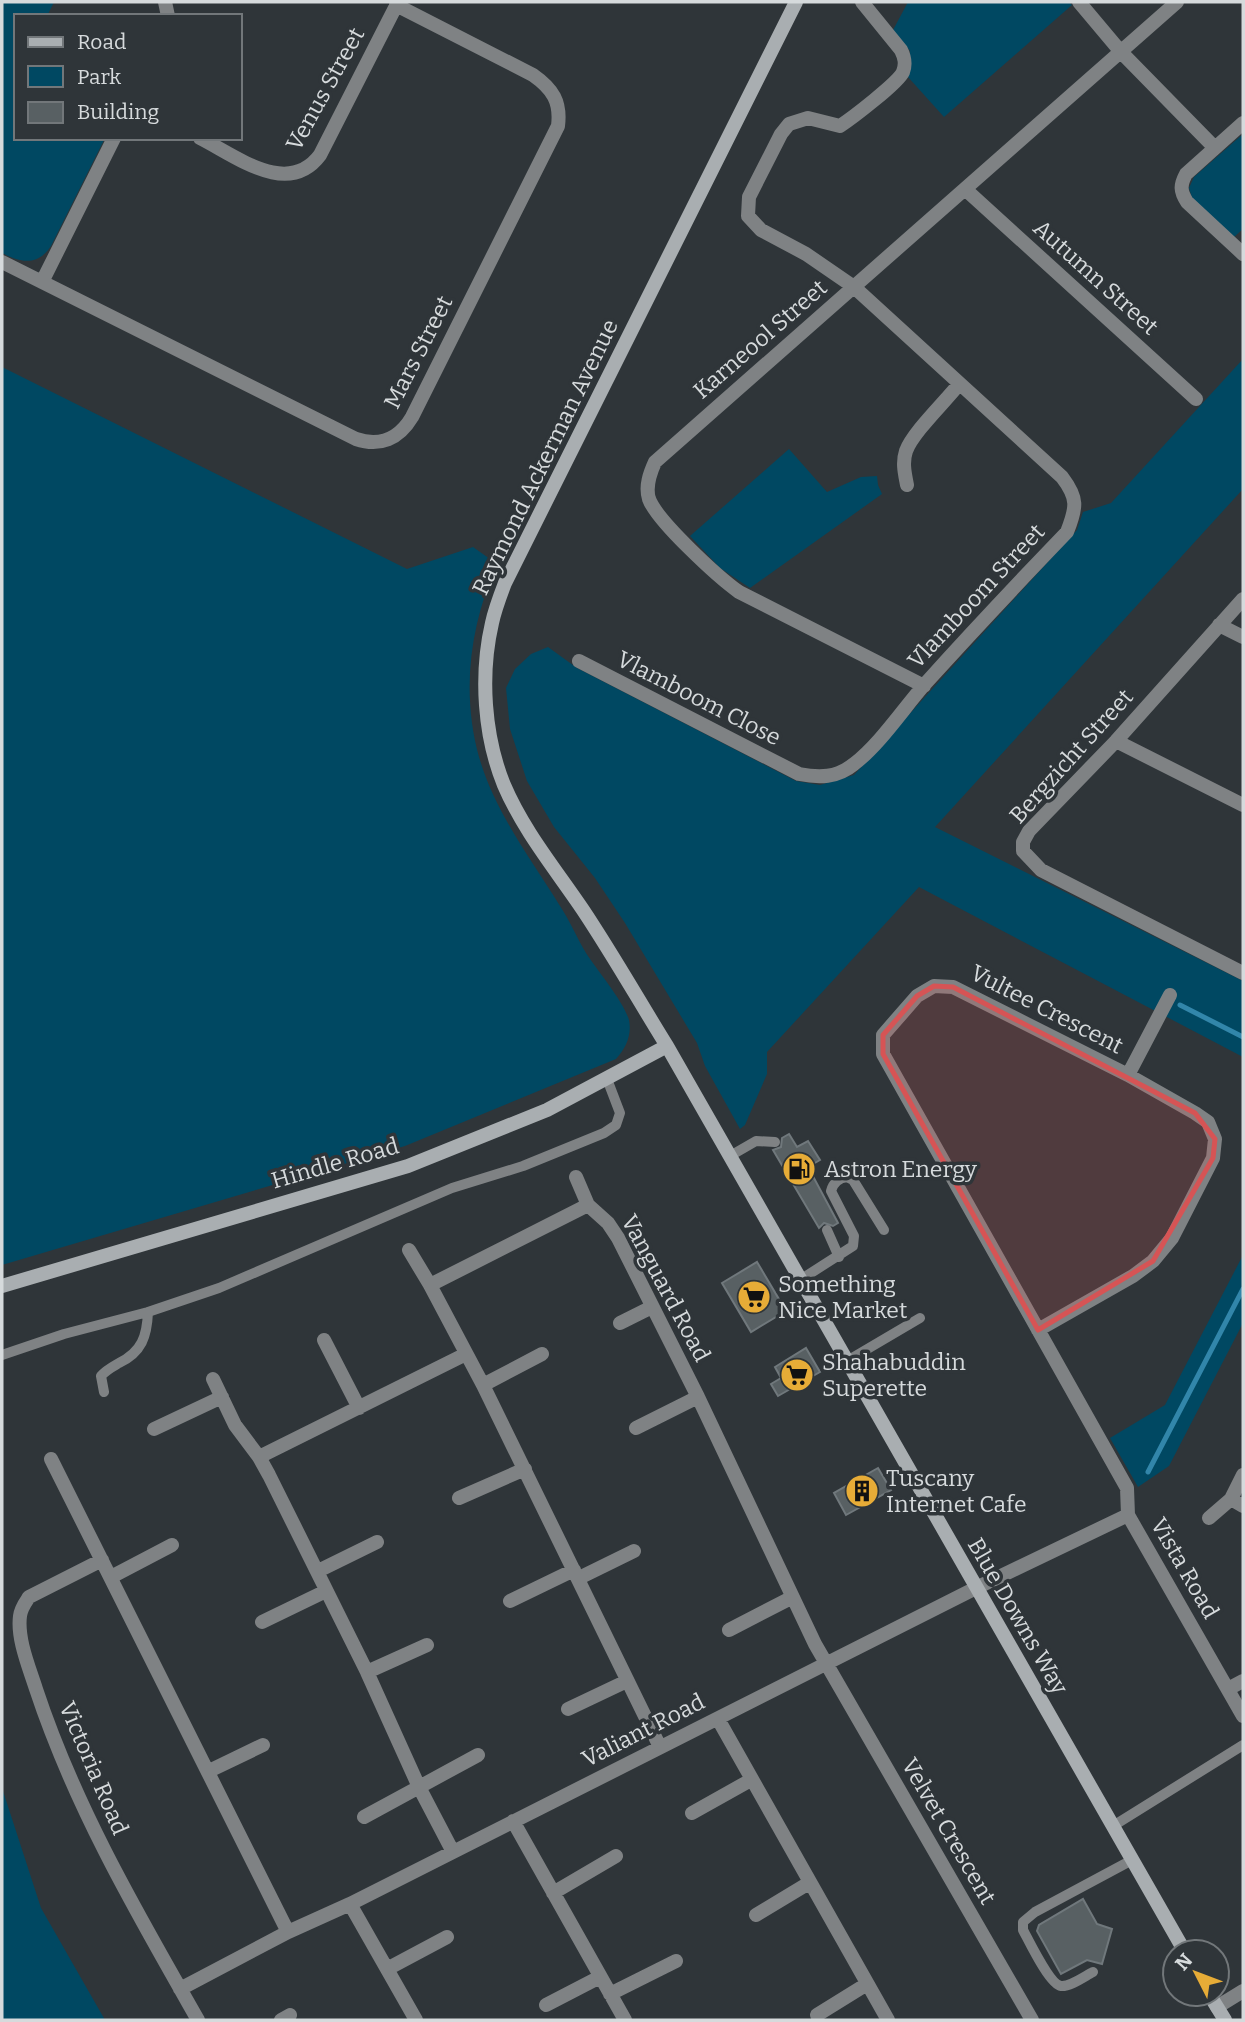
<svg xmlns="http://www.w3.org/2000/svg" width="1245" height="2022" font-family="Bitter,serif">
<rect width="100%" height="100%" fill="#2f3539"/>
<path fill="#004862" d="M2,2H54L47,16H16V138H105L51,246C38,266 21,263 2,253Z
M908,2H1069L1072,5L944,117L908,77L910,51L893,30Z
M1243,134V229L1234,237L1192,198L1189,188L1194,177Z
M1243,359V489L935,827L1243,981V1057L919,887L767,1052V1074L745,1125L740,1129L705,1066L697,1043L625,923L595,878L554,827L527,781L510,729L506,688L515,669L531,654L548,647L577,668L796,781L820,785L854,775L1077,530L1083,512L1111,503Z
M2,367L407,569L473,547L497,564C470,625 461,692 479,757C495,812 530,858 560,906C570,921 577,938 586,953C597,970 624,1002 629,1020C632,1035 626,1048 616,1059L405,1146L2,1265Z
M789,449L827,492L861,477L877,476L878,485L882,494L750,588L720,568L690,536Z
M1243,1255V1323L1169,1466L1138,1487L1110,1438L1165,1405Z
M2,1788L41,1908L105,2020H2Z"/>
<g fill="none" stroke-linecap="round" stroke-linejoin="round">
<path stroke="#3286aa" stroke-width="5" d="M1180,1005L1243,1037
M1148,1472L1243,1289"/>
</g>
<path fill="#586063" stroke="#70787c" stroke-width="2" d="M789,1134L797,1147L808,1141L820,1160L808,1167L838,1223L833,1226L824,1223L819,1228L773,1150L781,1147L782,1138Z
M757,1262L786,1311L751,1332L722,1283Z
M806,1348L820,1372L778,1396L771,1384L781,1378L775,1367Z
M878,1468L891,1490L846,1515L834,1493Z
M1083,1899L1097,1924L1112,1929L1102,1964L1087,1960L1061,1974L1037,1931L1039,1925Z"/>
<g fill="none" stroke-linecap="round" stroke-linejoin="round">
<path stroke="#7f8284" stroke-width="10" d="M730,1156L756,1141L775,1142
M827,1230L839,1257
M800,1280L853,1246L854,1236L831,1191C833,1183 839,1178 847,1177L853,1180L884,1230
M2,1355L64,1334L148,1312L219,1288L452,1188L523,1166L604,1133L616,1125L620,1113L607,1079
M847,1361L920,1318
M104,1392L101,1376C106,1370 112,1367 119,1363C142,1352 147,1336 148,1312
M1113,1826L1243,1745
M1093,1972C1085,1976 1070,1987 1061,1986C1050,1985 1029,1941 1023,1930V1922L1035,1912L1132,1860"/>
<path stroke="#7f8284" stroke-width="14" d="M165,2L168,16
M1079,2L1121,52L1215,148
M1243,123L1186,174C1180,185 1180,191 1187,202L1243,254
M200,138C236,156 288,198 320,155L398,2
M965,189L1196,399
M2,262L356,439C380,447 399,439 412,417L558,126C561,102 553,89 533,75L396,5
M42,282L114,138
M907,485C905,474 902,463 906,451C913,432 946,401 959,384
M1243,599L1116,741L1029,831L1023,842V851L1041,870L1243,973
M1219,625L1243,637
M579,661L799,774C819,778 837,778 854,764C880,744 903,709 925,684C971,633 1019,582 1067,532C1077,507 1078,498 1062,477L854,287L806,254L761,230L748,216L749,197L781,134L789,124L808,118L840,126C852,118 898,83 903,72C906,64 905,58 901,50L862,2
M924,686L739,592C718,577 657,521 649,499C645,486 650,473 655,462L1177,2
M1116,741L1243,805
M1128,1075L1170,995
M576,1177L588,1205L608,1223L618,1238L698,1397L815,1644L1032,2020
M409,1250L430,1285L483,1385L660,1747
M430,1285L588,1205
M620,1323L652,1307
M1038,1330L1133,1276L1153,1261L1172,1238L1213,1158L1215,1139L1208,1122L1195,1113L1128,1075L953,987L934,986L917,996L883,1035V1054L1127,1488L1128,1515L1243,1716
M324,1340L359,1408
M213,1379L235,1425L259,1457L269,1475L367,1672L419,1787L453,1852
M483,1385L542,1354
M636,1428L698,1397
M154,1429L222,1397
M259,1457L466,1354
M51,1459L288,1932
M459,1498L525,1469
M1231,1499L1243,1506
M1209,1518L1231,1499L1243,1475
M102,1560L29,1597C25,1603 21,1608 20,1616C17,1639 29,1667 36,1689C75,1807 137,1913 198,2020
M318,1571L377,1542
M111,1577L172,1545
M579,1578L634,1551
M510,1601L574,1570
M262,1622L326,1591
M729,1630L791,1598
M367,1672L427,1645
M1228,1689L1243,1681
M568,1709L627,1681
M718,1719L888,2020
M209,1771L263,1745
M692,1813L751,1780
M364,1817L478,1755
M513,1821L625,2020
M553,1893L616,1856
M350,1904L416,2020
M756,1915L809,1883
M387,1969L447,1937
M180,1989L288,1932L350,1904L976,1588L1128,1515
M610,1994L676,1961
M546,2005L600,1977
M1217,2007L1243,1991
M817,2015L867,1984
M281,2020L290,2015"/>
<path stroke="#a9aeb1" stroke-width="14" d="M796,2L505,583C500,596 495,609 492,623C480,675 484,736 504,785C523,830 556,870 583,910C613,955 639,1001 667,1046L1185,1952
M2,1286L408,1166L547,1110L667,1046
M1209,1994L1225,2020"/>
</g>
<path fill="#d65455" fill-opacity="0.2" stroke="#d65455" stroke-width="5" stroke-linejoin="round" d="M934,986L953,987L1195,1113L1215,1139L1213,1158L1153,1261L1038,1330L883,1054V1035L917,996Z"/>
<defs>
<symbol id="fuel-disc" viewBox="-11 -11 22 22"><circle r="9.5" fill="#e7ac37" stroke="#2f3539"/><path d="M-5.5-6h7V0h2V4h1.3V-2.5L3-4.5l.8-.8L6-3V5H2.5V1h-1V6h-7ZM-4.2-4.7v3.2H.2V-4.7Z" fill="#111"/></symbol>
<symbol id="supermarket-disc" viewBox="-11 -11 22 22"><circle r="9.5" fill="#e7ac37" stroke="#2f3539"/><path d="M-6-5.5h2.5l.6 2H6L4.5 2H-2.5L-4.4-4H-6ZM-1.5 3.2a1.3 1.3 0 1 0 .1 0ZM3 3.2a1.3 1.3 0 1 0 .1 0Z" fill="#111"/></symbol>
<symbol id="building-disc" viewBox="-11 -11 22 22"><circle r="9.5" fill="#e7ac37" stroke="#2f3539"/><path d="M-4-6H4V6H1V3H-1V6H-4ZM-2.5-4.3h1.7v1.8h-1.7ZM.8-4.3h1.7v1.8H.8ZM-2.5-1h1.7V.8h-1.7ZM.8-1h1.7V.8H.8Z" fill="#111"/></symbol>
</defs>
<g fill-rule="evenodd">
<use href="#fuel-disc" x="780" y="1150" width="38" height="38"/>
<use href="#supermarket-disc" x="735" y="1278" width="38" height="38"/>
<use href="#supermarket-disc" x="778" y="1356" width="38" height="38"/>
<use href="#building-disc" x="843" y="1472" width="38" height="38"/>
</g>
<g text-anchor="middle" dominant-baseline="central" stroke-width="7" stroke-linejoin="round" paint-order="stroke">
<g font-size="23" fill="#d6dadc" stroke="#2f3539">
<text transform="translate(325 89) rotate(-61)">Venus Street</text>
<text transform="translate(1096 277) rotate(42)">Autumn Street</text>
<text transform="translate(760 339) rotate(-41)">Karneool Street</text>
<text transform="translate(418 352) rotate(-63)">Mars Street</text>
<text transform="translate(545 457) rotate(-64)">Raymond Ackerman Avenue</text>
<text transform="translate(976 596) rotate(-47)">Vlamboom Street</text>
<text transform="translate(699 698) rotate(27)">Vlamboom Close</text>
<text transform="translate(1071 756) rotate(-48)">Bergzicht Street</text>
<text transform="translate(1047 1009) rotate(27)">Vultee Crescent</text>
<text transform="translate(335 1163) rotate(-16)">Hindle Road</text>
<text transform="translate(666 1288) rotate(62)">Vanguard Road</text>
<text transform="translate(1185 1568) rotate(60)">Vista Road</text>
<text transform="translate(1018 1616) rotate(60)">Blue Downs Way</text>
<text transform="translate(643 1730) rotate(-27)">Valiant Road</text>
<text transform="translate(94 1768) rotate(67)">Victoria Road</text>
<text transform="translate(949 1831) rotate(60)">Velvet Crescent</text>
</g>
<g font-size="23" fill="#d6dadc" stroke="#2f3539" text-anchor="start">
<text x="824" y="1169">Astron Energy</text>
<text x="778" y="1284">Something<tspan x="778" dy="26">Nice Market</tspan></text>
<text x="822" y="1362">Shahabuddin<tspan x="822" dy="26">Superette</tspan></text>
<text x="886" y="1478">Tuscany<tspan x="886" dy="26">Internet Cafe</tspan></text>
</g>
</g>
<rect width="1245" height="2022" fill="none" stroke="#d6dadc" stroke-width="7"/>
<rect x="14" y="14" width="228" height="126" fill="#2f3539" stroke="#72777a" stroke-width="2"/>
<rect x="28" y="37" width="35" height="10" fill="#a9aeb1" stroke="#72777a" stroke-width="2"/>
<text x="77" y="49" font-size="21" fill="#d6dadc">Road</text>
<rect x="28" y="66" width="35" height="21" fill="#004862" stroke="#72777a" stroke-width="2"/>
<text x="77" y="84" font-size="21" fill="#d6dadc">Park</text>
<rect x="28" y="102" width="35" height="21" fill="#586063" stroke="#72777a" stroke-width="2"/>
<text x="77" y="119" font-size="21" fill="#d6dadc">Building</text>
<g transform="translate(1196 1973) rotate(312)"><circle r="33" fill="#2f3539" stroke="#72777a" stroke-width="2"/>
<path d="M0-5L12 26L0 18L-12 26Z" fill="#e7ac37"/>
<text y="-10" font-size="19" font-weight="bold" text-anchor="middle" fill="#d6dadc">N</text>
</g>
</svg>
